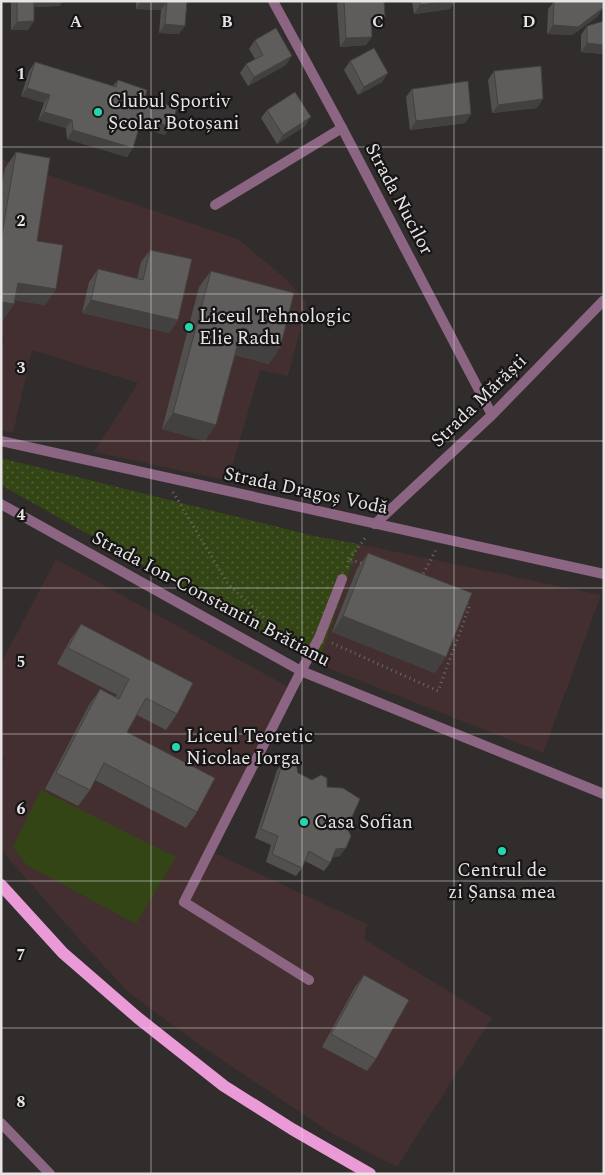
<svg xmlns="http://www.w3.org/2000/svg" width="605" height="1175" font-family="Spectral,serif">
<defs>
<pattern id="grass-dots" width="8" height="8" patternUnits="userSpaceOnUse" patternTransform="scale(1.25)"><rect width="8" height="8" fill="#334515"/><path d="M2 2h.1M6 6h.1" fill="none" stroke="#516037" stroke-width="1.8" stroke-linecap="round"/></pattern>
</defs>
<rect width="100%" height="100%" fill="#302d2c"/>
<path fill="#432f30" d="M1,159L238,239L286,279L307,303L288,376L260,370L228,481L94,452L138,383L32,350L13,433L1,430V352L5,337L1,336Z
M359,544L601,595L543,753L318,664Z
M56,559L292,689L206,849L367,924L364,939L492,1018L397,1167L331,1133L194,1041L128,992L80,940L1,850V765L5,759L1,757V663Z"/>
<path fill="url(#grass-dots)" d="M1,458L314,536L359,544L318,664L1,485Z"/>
<path fill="#334515" d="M41,790L176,857L136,924L27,865L13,847Z"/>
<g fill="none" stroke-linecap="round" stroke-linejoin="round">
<path stroke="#6d6a69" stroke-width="3" stroke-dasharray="1 4" stroke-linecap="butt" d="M173,492L228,584L299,650
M349,559L367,536
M347,567L349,559L364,564
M421,578L436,550
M332,643L438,691L470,605L466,603"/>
<path stroke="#8c6583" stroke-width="10" d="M215,205L342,128
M309,980L184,902L301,671L319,638L342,579"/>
<path stroke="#8c6583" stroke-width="10" d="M273,1L342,128L492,415
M1,441L604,574
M1,504L301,671L604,794
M375,524L492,415L604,300
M1,1123L50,1174"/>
<path stroke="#eb9ad8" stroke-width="12" d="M1,885L63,953L138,1018L224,1086L292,1129L370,1174"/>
</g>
<path fill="#52504e" d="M11,1H63L59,6L34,7L28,30H11Z
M136,1H187L179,34L159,33L161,10L136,9Z
M339,1H384L385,17L379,26H371L366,45L340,47L337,4Z
M412,1H455L450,9L414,14Z
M553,1H603V8L597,17L572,35L547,34L548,9L553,3Z
M604,21V54L581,52V35L587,26Z
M255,40L286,65L248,86L240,73L246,64L255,59L249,49Z
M350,61L388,73L382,82L358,95L344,70Z
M35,62L113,86L118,80L145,98L165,135L139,127L133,148L127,157L67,139L66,128L38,120L44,103L21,96L29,71Z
M494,71L537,108L492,113L488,80Z
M412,89L471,114L465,123L410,130L406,97Z
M267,110L305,126L277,144L261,118Z
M16,152L37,241L56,289L45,305L15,300L14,304L3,320H1V189L5,168Z
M150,250L178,320L169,333L82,313L89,282L98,269L137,279L141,262Z
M211,271L269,364L235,355L205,441L162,429L199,287Z
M368,553L435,673L332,632L357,569Z
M81,624L177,714L166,730L137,715L127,732L197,812L186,828L95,780L90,790L78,806L45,789L89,705L100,689L116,697L117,695L57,664L70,640Z
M283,762L298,773L327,787L347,828L340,856L333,857L330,863L324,871L305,861L302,868L296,876L266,862L271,845L255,838L277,770Z
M364,975L376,1059L367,1071L322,1047L355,987Z"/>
<path fill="#424140" d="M32,1H63L59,6L28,7Z
M141,1H162L167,2L161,10L136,9Z
M448,1H455L450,9L414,14L420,5Z
M603,8L597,17L572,35L547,34L553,25Z
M385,17L379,26H364L371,18Z
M34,21L28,30H11L17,22Z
M165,24L185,26L179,34L159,33Z
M372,37L366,45L340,47L346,38Z
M587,43L604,45V54L581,52Z
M292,56L286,65L248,86L254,77Z
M388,73L382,82L358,95L364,87Z
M27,88L50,95L44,103L21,96Z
M543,99L537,108L492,113L498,105Z
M44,112L72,120L66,128L38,120Z
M471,114L465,123L410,130L416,121Z
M311,117L305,126L277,144L283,135Z
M142,118L171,127L165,135L136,126Z
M73,130L133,148L127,157L67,139Z
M18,283L56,289L45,305L7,299Z
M91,300L178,320L169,333L82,313Z
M1,302L14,304L3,320H1Z
M242,328L247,329L235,345Z
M244,338L280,348L269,364L233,354Z
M173,413L216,425L205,441L162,429Z
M343,616L446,657L435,673L332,632Z
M346,848L340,856L330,858L336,849Z"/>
<path fill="#5f5d5b" stroke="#424140" d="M17,1H34V21L17,22Z
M162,1H187L185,26L165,24L167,2Z
M344,1H384L385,17L371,18L372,37L346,38Z
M420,1H448L420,5Z
M554,1H603V8L578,27L553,25Z
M604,21V45L587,43V26Z
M276,28L292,56L254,77L246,64L263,55L255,40Z
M374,48L388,73L364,87L350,61Z
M35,62L116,87L118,80L147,90L145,98L177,108L171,127L142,118L133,148L73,130L72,120L44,112L50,95L27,88Z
M541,66L543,99L498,105L494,71Z
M468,81L471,114L416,121L412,89Z
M295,92L311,117L283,135L267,110Z
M16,152L50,158L37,241L63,245L56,289L18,283L14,304L1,302V240Z
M150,250L192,259L178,320L91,300L98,269L143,280Z
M211,271L294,293L280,348L244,338L247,329L242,328L216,425L173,413Z
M368,553L472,593L446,657L343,616Z
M81,624L193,683L177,714L146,698L127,732L215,778L197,812L104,763L90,790L56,773L100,689L119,699L129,679L68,648Z
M283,762L296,763L298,773L312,780L321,775L327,778V787L343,788L360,799L347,828L351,836L346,848L336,849L330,863L309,851L302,868L272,854L278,836L261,829Z
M364,975L409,1000L376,1059L331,1034Z"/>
<path fill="none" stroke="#e6e4e4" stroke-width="1" stroke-opacity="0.55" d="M151,1V1174M302,1V1174M454,1V1174M1,147H604M1,294H604M1,441H604M1,588H604M1,734H604M1,881H604M1,1028H604"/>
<g fill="#26d5ae" stroke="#171515" stroke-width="2">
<circle cx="98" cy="112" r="5"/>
<circle cx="189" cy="327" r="5"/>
<circle cx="176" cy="747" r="5"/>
<circle cx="304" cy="822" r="5"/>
<circle cx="502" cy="851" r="5"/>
</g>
<g text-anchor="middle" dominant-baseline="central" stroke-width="4.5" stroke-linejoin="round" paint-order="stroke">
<g font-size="19" fill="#e6e4e4" stroke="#171515" text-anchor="start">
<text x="108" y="101">Clubul Sportiv<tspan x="108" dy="22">Școlar Botoșani</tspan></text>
<text x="199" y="316">Liceul Tehnologic<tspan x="199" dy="22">Elie Radu</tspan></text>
<text x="186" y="736">Liceul Teoretic<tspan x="186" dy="22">Nicolae Iorga</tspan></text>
<text x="314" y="822">Casa Sofian</text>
<text x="502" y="870" text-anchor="middle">Centrul de<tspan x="502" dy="22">zi Șansa mea</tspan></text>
</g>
<g font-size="19" fill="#e6e4e4" stroke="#171515">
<text transform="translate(399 199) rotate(62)">Strada Nucilor</text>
<text transform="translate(479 401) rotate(-44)">Strada Mărăști</text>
<text transform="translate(306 491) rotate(12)">Strada Dragoș Vodă</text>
<text transform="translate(211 599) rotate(28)">Strada Ion-Constantin Brătianu</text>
</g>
</g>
<g font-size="16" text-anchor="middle" font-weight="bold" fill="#e6e4e4" stroke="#171515" stroke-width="4.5" stroke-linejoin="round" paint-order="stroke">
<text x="76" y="27">A</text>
<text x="227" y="27">B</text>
<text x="378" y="27">C</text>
<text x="529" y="27">D</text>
<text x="21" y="79">1</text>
<text x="21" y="226">2</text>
<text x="21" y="373">3</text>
<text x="21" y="520">4</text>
<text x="21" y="667">5</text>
<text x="21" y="814">6</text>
<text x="21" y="960">7</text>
<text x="21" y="1107">8</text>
</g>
<rect width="605" height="1175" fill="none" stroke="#e6e4e4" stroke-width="5"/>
</svg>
